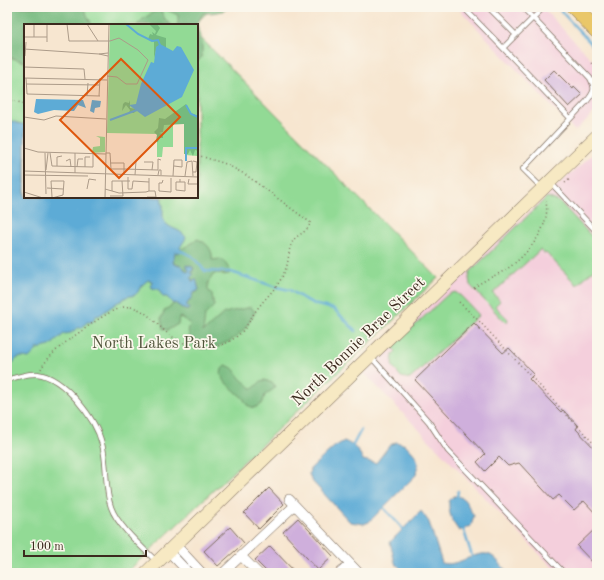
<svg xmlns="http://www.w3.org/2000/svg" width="604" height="580" font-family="'Old Standard TT',serif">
<rect width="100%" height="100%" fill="#fbf7ec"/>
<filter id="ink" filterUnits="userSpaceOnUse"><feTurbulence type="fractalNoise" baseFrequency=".025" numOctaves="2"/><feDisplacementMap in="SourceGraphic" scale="8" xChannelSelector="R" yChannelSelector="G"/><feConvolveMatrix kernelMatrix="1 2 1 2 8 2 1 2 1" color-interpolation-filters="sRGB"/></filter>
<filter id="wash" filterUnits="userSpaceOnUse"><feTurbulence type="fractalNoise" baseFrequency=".012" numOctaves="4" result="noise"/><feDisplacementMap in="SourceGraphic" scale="16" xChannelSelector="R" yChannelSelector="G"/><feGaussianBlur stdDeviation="0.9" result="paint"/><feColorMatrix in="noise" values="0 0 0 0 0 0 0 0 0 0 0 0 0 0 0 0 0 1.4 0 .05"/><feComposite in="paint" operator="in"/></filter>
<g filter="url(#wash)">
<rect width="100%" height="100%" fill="#f7e6d0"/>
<path fill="#f4cfdc" d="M457,7H542L597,65V110L575,131Z
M597,150V573H558L358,367Z"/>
<path fill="#92da95" stroke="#66825a" d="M7,7H213L194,25H25V197H197V34L438,278L126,573H7Z
M547,197L560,202L597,242V266L577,285L546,253L545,254L540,250L493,293L500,301L495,306L508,319L507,322L504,321L470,285L469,278L470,272Z
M455,292L461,296L479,315L410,379L401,377L392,365L393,355L396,351L392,347L447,295Z"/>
<path fill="#75ba7e" stroke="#58724e" d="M7,7H83L92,25H25V62L12,58L7,60Z
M166,7H230C222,13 212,13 203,13L198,23L202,45V57L197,62V25H176L178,24V15L167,10Z
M157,10L161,11L166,21L172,25H137L143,19Z
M197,239C205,241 214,250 212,260L220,259L224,261L231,272L229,274L223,275L217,273L213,275L208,283V290L212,295L214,306L205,315L203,332L224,313L251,307L255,312C250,321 245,330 236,337C225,345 191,358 189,336C188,330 188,328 191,324C186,322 184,318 179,317L178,324L168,330L163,329L161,318L165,310L175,303L185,310H188L189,308L187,306V304L190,300L193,292L196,293L199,289L195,279L193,282L192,281V279L190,278L193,275L191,273L194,269L193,267L188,265L186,267L189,271L187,272L181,265H175L173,261L175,252H177L178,254C181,246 191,246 197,239Z
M226,365C237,369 234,372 241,379C245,383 247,383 251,388H254L261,381L265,380L274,384L275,388L265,395L262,404L254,408L247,405L243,398L226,383L221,375L222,369Z"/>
<path fill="#5dabd6" stroke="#4c6a7a" d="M7,120L25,125V197H161L163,205V220C171,231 178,227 186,237C185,241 182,243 180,248L181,249L179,251V253L178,254L177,252H175L173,263L176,265H181L187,272L189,271L186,267V265L193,267V270L191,273L194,274L190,278L192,279V281L193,282L196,278L199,290L194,293H193L192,297L187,304V306L189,308L188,310H185L175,303L173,304L167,297H163L158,289L152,288L151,285L152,281L148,280L141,286L138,292L135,295L126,297L121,301L118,302L100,315L96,316L92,322H87L82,328H77L71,333L64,334L50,346L37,349V350L29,358C23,357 17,356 14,362L11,363L10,366L7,367Z
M344,441C354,445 359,450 363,460L376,463L389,446L396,442L406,445L416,456L418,464L416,475L369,522L364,524L350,522L311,480L309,474L310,469L334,447Z
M454,496C467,496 467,506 474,516L471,526L459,531C452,522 448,512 449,501Z
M421,511L429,522L442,563C457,568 477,549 490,555C497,558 503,568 508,573H405L395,563L390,542Z"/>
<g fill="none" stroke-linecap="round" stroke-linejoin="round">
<path stroke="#5dabd6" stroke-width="2.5" d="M557,7L597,50
M177,249L192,256L205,271L231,272L276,287L290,290L304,299L317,305L334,309L356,331
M352,447L361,430
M457,498L458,491
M382,506L404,530
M463,528L473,559"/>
</g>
<g id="blocks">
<path fill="#cfafdc" d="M554,70L573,89L574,87L582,95L569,107L544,80Z
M474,323L503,353L509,348L534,374L529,379L554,405L561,412L563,410L578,426L576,429L597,451V515L584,501L574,510L559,495L553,500L519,463L508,466L499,457L485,471L477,462L485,454L415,380Z
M269,488L284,504L259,529L244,513Z
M298,518L333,556L318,570L283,532Z
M230,527L244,543L218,566L204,551Z
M597,527V567L577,546Z
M270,546L296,573H268L255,560Z"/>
</g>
</g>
<g filter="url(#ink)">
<use href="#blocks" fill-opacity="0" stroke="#7d6c5c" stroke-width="1"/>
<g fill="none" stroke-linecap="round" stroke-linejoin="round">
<defs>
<path id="lane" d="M463,7L503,48
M488,7L516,35
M522,7L533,18L503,48L570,118
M550,182L597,232
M541,187L523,169L587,101C594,92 596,89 590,78L533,18L544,7
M371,357L429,422L448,451L564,573
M7,380C16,377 27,373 37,374C64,377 96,419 102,444C108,465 104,487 111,507C117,525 143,548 156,561"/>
<path id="street" d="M289,499L359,573
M175,544L202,573
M168,551L189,573
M241,556L258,573
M223,573L294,506
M340,573L350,564"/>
<path id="secondary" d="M146,573L597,136"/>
<path id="primary" d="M574,7L597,31"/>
</defs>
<use href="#lane" stroke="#7d6c5c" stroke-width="6"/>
<use href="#street" stroke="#7d6c5c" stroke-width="10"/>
<use href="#secondary" stroke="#7d6c5c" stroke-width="14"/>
<use href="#primary" stroke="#7d6c5c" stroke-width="16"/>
<path stroke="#7d6c5c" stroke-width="1.5" stroke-dasharray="1 3" stroke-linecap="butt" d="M595,66L591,63L597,57
M7,99L25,104
M565,183L570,179
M474,288C484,279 496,276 507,269C527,255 551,228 546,202L548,199
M459,302L479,321L597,447
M41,369C48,355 69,339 83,330C93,323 113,308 125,307C143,305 155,323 167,333C181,344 201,351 218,346C229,343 241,335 247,325C250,321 252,316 255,312C266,296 279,288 286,268C289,261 288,252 291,245C295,235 300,236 306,230C308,228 309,225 311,223L246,175L226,164L197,155"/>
<use href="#lane" stroke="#fff" stroke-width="4.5"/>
<use href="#street" stroke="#fff" stroke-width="9"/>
<use href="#secondary" stroke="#f7e9c3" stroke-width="13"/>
<use href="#primary" stroke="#eac769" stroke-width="15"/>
</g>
</g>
<g text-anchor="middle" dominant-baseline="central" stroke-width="3.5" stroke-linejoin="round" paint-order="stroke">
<g font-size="16" fill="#3b2a1e" stroke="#fbf7ec">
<text transform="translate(359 342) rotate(-44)">North Bonnie Brae Street</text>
</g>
<g font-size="16" fill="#51563c" stroke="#fbf7ec">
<text x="154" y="344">North Lakes Park</text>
</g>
</g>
<g transform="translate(24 24)">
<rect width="174" height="174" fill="#f7e6d0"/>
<path d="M86,0H174V132L161,131L162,100L149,99V123H139L138,133H133V110L83,109ZM72,112L81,113V128L68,129L69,123L76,122V114Z" fill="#92da95"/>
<path d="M125,0H133L136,4L132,11L142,14V26L133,22L130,34V18L121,14L124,15L126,10L129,11L128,8L131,10L132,7ZM106,76V84L113,85L110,89H105L106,86L102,81L98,87L99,80L101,78L105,79ZM162,80L167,89L174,92V127L171,126L169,132L166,126L164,130H160V100L140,101L139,108L135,109L139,110V114H135L134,118L132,117L133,111L130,108L134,104L135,94L141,95Z" fill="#75ba7e"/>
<path d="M136,20L149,27L153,22L157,23L170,46L158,73L121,93L105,81L112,80L117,60L127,38L130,39L132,23ZM12,75L59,76L62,84L54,81L50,87L30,86L14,90L10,88ZM68,76L77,77L76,83L71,84L70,89L66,87Z" fill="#5dabd6"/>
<path fill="none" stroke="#5dabd6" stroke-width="2" d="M102,0L114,10L128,17L134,16L136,21M162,81L167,90L174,93M86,96L113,86M162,137V124H174"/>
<path fill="none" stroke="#ac9b89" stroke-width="1" d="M43,0L45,17H86L95,14L114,26L124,36L113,60H102L93,53L83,52M63,0L74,17M0,13H23M10,13V0M23,18V0M0,25L75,30M1,32L2,18M84,32L75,30L84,29M0,43L60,45L61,55M0,54L83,56M2,54L3,70L76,72M2,60L75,61M63,72L64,59M75,72L76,54M0,93L20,96L32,92L82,95M0,124L14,128L82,130M21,129L22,170M26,129L28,142L69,143V130M82,129H86L87,145H100V151M42,137L46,135L47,143M120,138H129L128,146M86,139H100V145L134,146V135L137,136M33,142V133L38,132M53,143L54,135H59M61,143V133H66M22,146L24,129M0,147L174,153M169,148H172L173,138L169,137M51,149V129M0,151L64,152M111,151L112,137M134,151L135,146H137V151M149,152L150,136H158V143L150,142M161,152L163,138L168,137L169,152M104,153V165H108L109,157L125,158V154M165,155L164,160H174M139,156L138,159H135V167L147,168V154M156,158H152V166L161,167V158H156V155M23,164L39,165M63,165L65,155L72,156M81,165L95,169L122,168L125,167V158M88,167V157H106M0,168L19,174M86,172H99L98,157M123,173H132L131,167H125M28,174L39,171L40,157H27L28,173M81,174L85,0"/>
<path fill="#df570d" fill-opacity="0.15" stroke="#df570d" stroke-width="2" d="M97,35L156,93L95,154L36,96Z"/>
<rect width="174" height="174" fill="none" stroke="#3b2a1e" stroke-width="2"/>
</g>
<rect width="604" height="580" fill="none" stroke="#fbf7ec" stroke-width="24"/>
<path d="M24 550v6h122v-6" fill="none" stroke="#3b2a1e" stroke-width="2"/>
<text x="30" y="550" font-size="12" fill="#3b2a1e" stroke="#fbf7ec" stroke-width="3" paint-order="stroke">100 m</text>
</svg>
